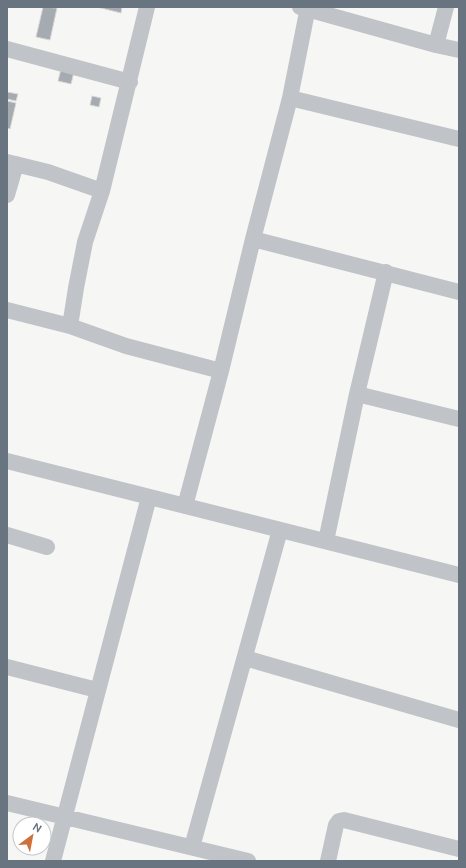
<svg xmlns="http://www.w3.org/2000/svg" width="466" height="868" font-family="Ubuntu,sans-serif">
<rect width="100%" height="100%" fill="#f6f7f4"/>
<path fill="#a5abb1" stroke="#d8d8d6" d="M43,7L57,8L50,40L36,37Z
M97,7H122L121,13Z
M61,69L74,72L71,84L58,81Z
M7,92L18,94L16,101L7,99Z
M92,96L101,98L99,107L90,105Z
M7,101L16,103L10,129L7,128Z"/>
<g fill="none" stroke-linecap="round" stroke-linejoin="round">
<path stroke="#c0c3c7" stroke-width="16" d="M300,7L436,45L446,7
M436,45L459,50
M7,49L130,82
M290,98L459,139
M7,162L48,172L102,191
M7,195L16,164
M253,239L459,292
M7,310L70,326L126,346L221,371
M70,326L76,288L85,242L102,191L147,7
M357,394L459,419
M7,461L459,575
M185,506L221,371L253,239L290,98L308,7
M7,535L47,547
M326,541L357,394L386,272
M245,658L459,720
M7,667L97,690
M7,803L248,861
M192,847L280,530
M53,861L149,497
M328,861L336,825L339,821L344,820L459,849"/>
</g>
<rect width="466" height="868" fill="none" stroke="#697481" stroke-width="16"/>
<g transform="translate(32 836) rotate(32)"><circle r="19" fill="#ffffff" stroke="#c3c7cd"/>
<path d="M0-3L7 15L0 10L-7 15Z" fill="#cf703c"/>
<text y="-6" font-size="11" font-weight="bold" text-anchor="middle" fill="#697481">N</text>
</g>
</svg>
